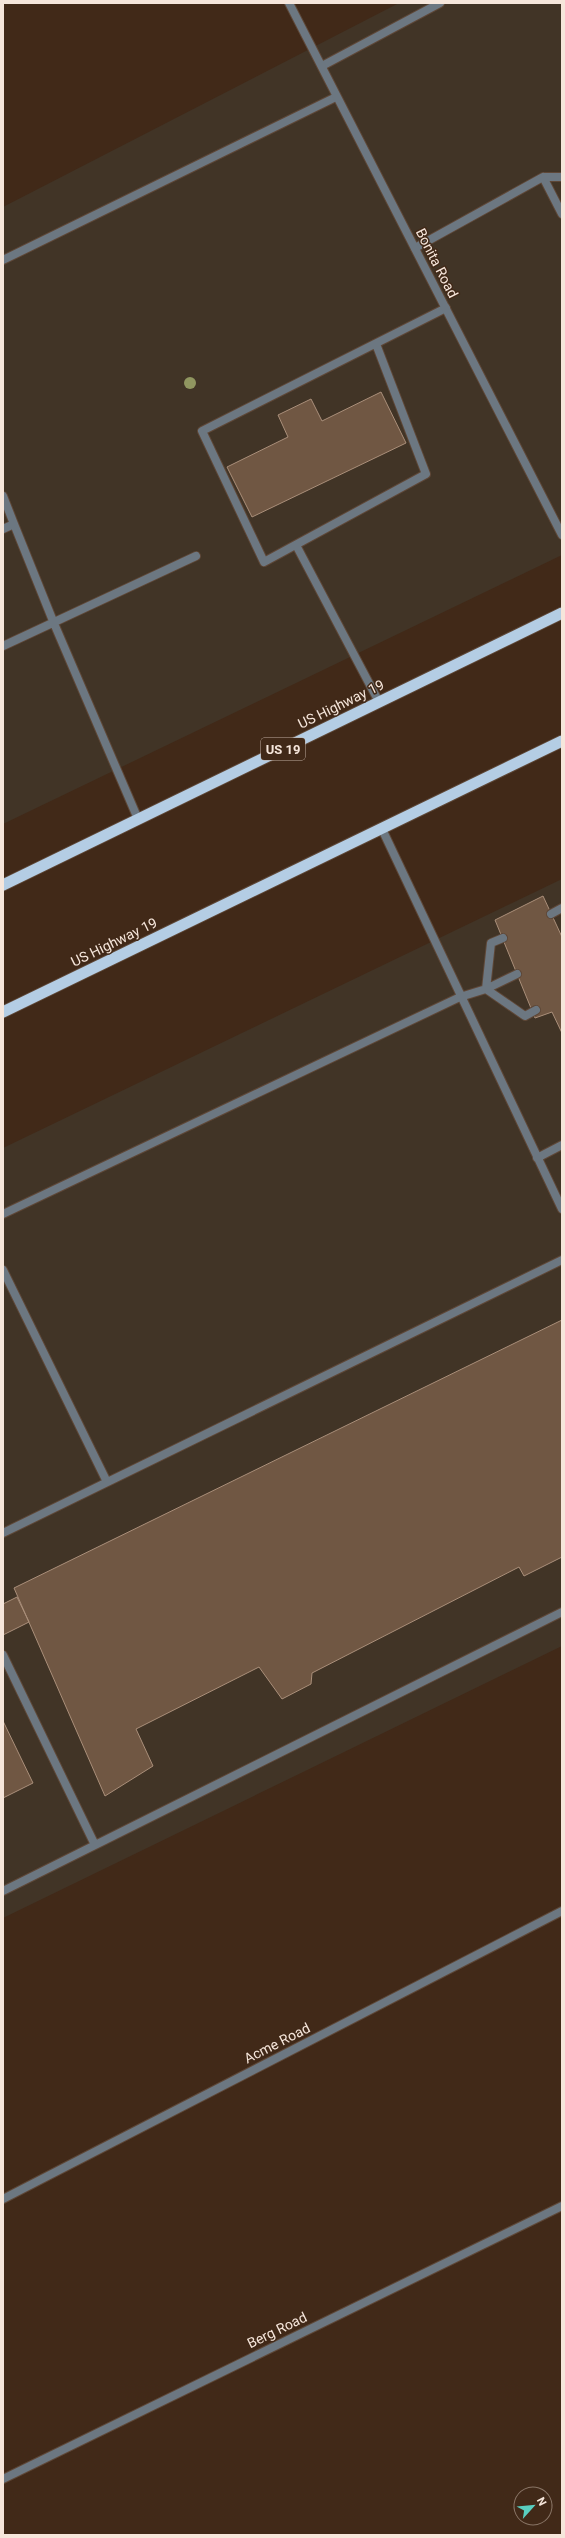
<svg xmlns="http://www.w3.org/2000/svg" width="565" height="2538" font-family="Roboto,sans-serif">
<rect width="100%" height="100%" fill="#412918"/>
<path fill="#413426" d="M399,3H562V555L3,824V207Z
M562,879V1646L3,1918V1148Z"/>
<path fill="#705743" stroke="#aa8f7a" d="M381,392L406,443L252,517L227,467L288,437L278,415L311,399L322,421Z
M543,896L562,937V1033L552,1012L535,1018L495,920Z
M562,1320V1557L524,1576L519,1567L312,1673L311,1684L282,1699L259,1667L136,1729L153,1766L105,1796L14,1588Z
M17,1597L29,1622L3,1635V1604Z
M3,1721L33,1783L3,1798Z"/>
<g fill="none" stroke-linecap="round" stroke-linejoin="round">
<defs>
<path id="service" d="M322,66L440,3
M543,177L562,214
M415,248L543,177H562
M3,260L336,97
M376,344L426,474L264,562L202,431L446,308
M3,496L14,524
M3,529L14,524L53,621L138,819
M296,545L379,702
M3,646L196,556
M382,829L562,1209
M551,914L562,908
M503,938L491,943L486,989L525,1016L536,1010
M537,1158L562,1145
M3,1214L460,997L486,989L517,974
M3,1270L107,1482
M3,1533L562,1260
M3,1655L95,1845
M3,1891L562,1612"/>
<path id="minor" d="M289,3L562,535
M3,2199L562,1911
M3,2479L562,2206"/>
<path id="trunk" d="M3,885L562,613
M3,1012L562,741"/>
</defs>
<use href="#service" stroke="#5e4737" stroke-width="10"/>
<use href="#minor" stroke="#5e4737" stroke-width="10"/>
<use href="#trunk" stroke="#5e4737" stroke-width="13"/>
<use href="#service" stroke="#6c7781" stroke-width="8"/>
<use href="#minor" stroke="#6c7781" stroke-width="8"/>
<use href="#trunk" stroke="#b4cde4" stroke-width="11"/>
</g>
<circle fill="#909660" cx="190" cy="383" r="6"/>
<g text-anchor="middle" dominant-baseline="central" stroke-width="3" stroke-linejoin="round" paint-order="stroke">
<rect fill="#412918" stroke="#c0ada0" stroke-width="1" x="261" y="738" width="44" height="22" rx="3"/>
<g font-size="13" font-weight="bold" fill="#f6e6db">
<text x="283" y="749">US 19</text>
</g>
<g font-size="14" fill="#f6e6db" stroke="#412918">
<text transform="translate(437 263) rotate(63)">Bonita Road</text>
<text transform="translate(341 704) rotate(-26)">US Highway 19</text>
<text transform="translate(114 942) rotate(-26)">US Highway 19</text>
<text transform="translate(277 2043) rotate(-27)">Acme Road</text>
<text transform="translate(277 2330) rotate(-26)">Berg Road</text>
</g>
</g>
<rect width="565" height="2538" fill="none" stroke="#f6e6db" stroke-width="8"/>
<g transform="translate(533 2506) rotate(63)"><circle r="19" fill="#412918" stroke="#897566"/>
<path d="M0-3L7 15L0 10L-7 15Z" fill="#59cebf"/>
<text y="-6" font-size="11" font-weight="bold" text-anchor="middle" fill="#f6e6db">N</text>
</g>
</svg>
